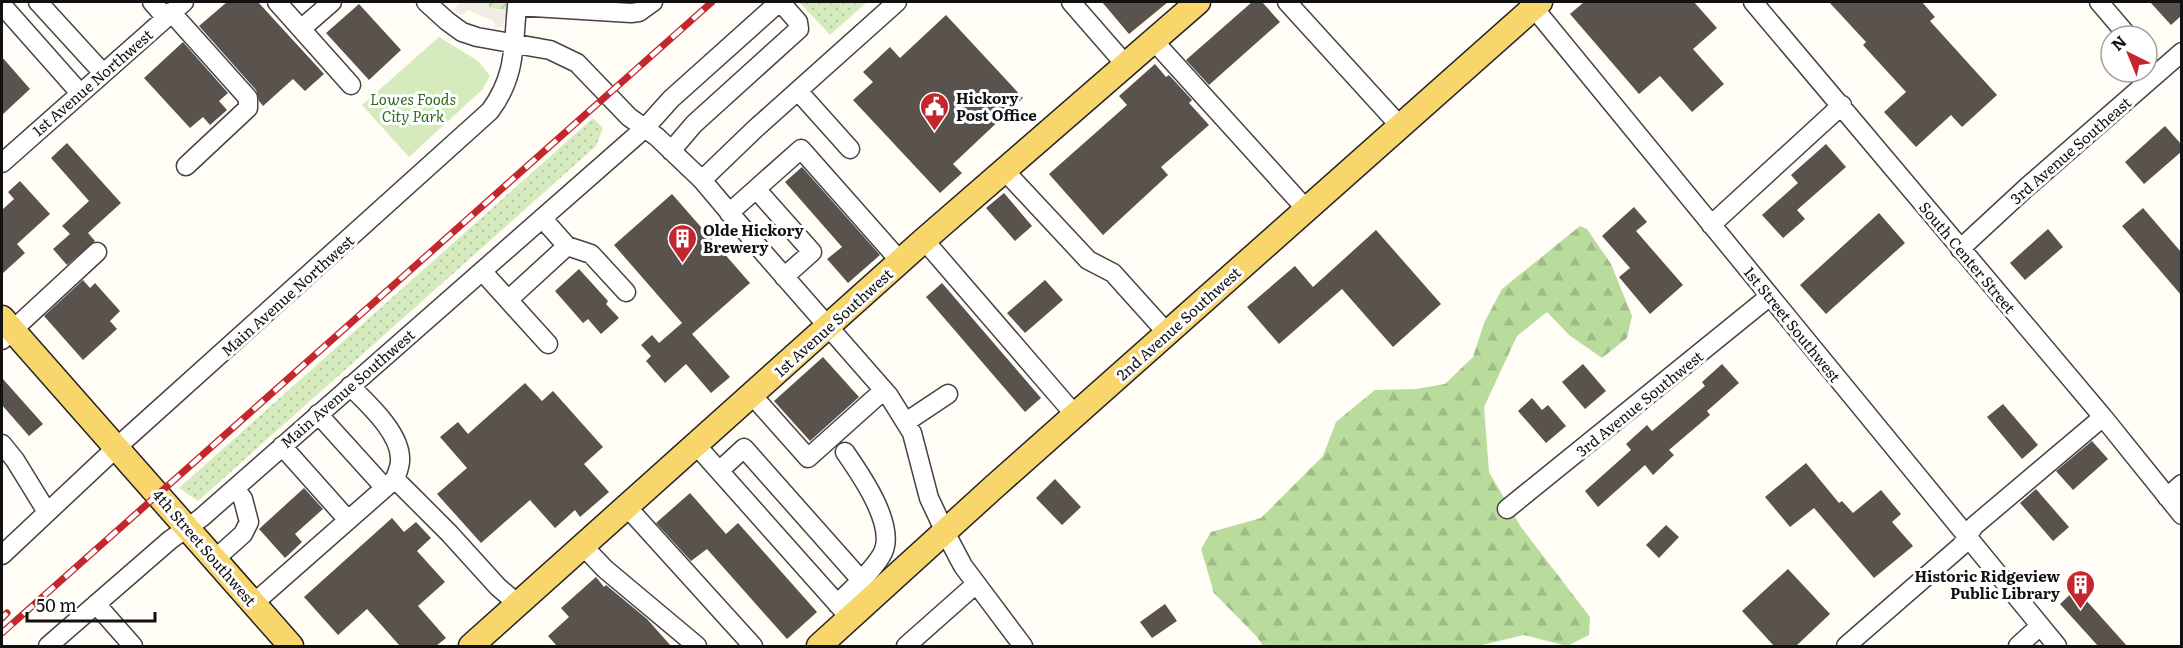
<svg xmlns="http://www.w3.org/2000/svg" width="2183" height="648" font-family="Literata,serif">
<defs>
<pattern id="grass-dots" width="8" height="8" patternUnits="userSpaceOnUse" patternTransform="scale(1.5)"><rect width="8" height="8" fill="#d5ebbd"/><path d="M2 2h.1M6 6h.1" fill="none" stroke="#b6c8a1" stroke-width="1.8" stroke-linecap="round"/></pattern>
<pattern id="forest-firs" width="22" height="20" patternUnits="userSpaceOnUse" patternTransform="scale(1.5)"><rect width="22" height="20" fill="#b9dc9c"/><path d="M5 1l3.5 6h-7zM16 11l3.5 6h-7z" fill="#9ebc85"/></pattern>
<pattern id="garden-furrows" width="10" height="10" patternUnits="userSpaceOnUse" patternTransform="scale(1.5)"><rect width="10" height="10" fill="#d5ebbd"/><path d="M-1 1l2-2M0 10L10 0M9 11l2-2" fill="none" stroke="#b6c8a1"/></pattern>
</defs>
<rect width="100%" height="100%" fill="#fffdf5"/>
<path fill="url(#grass-dots)" d="M799,2H867L830,35Z
M593,118L603,128L596,146L198,501L179,488Z"/>
<path fill="url(#forest-firs)" d="M1580,226L1587,229L1611,264L1632,316L1627,338L1602,358L1569,335L1547,312L1517,336L1484,407L1489,472L1521,527L1590,617L1589,635L1567,646L1524,635L1478,646H1263L1257,637L1214,593L1201,549L1211,532L1261,518L1323,456L1336,422L1375,390L1416,389L1445,384L1473,357L1484,323L1502,289Z"/>
<path fill="#d5ebbd" d="M439,37L478,61L490,76L483,89L409,157L362,105Z"/>
<path fill="url(#garden-furrows)" d="M488,2H509L507,10L489,8Z"/>
<path fill="#f1ede2" d="M460,2H488L489,8L507,10L503,26L494,29L495,24L493,21L468,10L462,15L457,12L453,9Z"/>
<path fill="#5a524d" d="M227,2H258L324,74L305,91L293,79L263,106L259,101L256,90L199,26Z
M1102,2H1168L1129,34Z
M1252,2H1262L1280,22L1209,85L1186,60Z
M1584,2H1694L1717,28L1693,49L1724,84L1692,112L1660,76L1639,94L1570,14Z
M1829,2H1922L1935,17L1930,21L1997,95L1962,127L1951,115L1916,147L1884,112L1906,92L1863,45L1866,42Z
M2150,2H2181V16L2171,25Z
M359,4L401,50L369,80L326,33Z
M946,15L1023,98L953,164L962,173L940,193L853,100L873,82L863,72L890,47L900,58Z
M183,42L228,93L219,101L227,110L210,125L203,117L190,128L144,78Z
M2,57L30,89L2,115Z
M1155,64L1166,77L1169,75L1192,100L1189,103L1209,125L1161,167L1168,175L1103,235L1049,174L1127,105L1119,96Z
M2165,126L2181,144V152L2144,184L2125,162Z
M67,143L121,203L88,233L95,241L67,265L53,249L70,234L62,226L89,201L51,158Z
M1826,144L1846,167L1797,210L1805,219L1783,238L1762,215L1798,183L1791,175Z
M802,167L880,255L848,283L827,259L842,247L785,182Z
M20,181L50,214L17,244L25,253L2,274V210L14,199L8,192Z
M1004,193L1032,226L1015,241L986,208Z
M672,194L750,283L692,334L730,377L711,393L686,364L665,383L646,361L651,356L641,345L652,335L659,343L682,323L614,245Z
M1634,207L1647,222L1636,231L1683,285L1650,314L1619,277L1630,268L1602,236Z
M2143,208L2181,252V295L2122,226Z
M1879,213L1905,243L1826,314L1800,285Z
M2048,229L2063,247L2025,280L2010,263Z
M1376,230L1441,304L1393,347L1342,289L1279,344L1247,307L1295,266L1313,287Z
M579,269L608,301L606,304L619,318L601,334L588,319L583,323L555,291Z
M83,280L90,288L95,283L120,311L110,321L117,329L83,360L44,316Z
M1045,280L1063,300L1025,333L1007,313Z
M942,283L1041,398L1025,412L926,297Z
M823,357L859,397L810,441L774,401Z
M1583,364L1606,391L1585,409L1562,382Z
M1722,364L1739,383L1707,411L1710,415L1669,450L1674,455L1653,475L1645,465L1598,507L1585,491L1631,450L1626,444L1647,425L1652,431L1705,386L1702,382Z
M2,378L43,424L29,436L2,405Z
M525,383L542,401L553,391L603,447L584,464L609,492L580,517L575,510L555,528L530,500L481,543L437,494L467,468L440,437L458,422L468,434Z
M1532,398L1542,410L1548,405L1566,426L1546,443L1518,411Z
M2003,404L2038,445L2022,459L1987,417Z
M2092,441L2108,459L2073,490L2056,471Z
M1806,463L1839,503L1842,501L1853,513L1881,490L1901,514L1892,522L1913,546L1874,578L1814,508L1790,527L1765,497Z
M1055,479L1081,507L1062,525L1036,498Z
M304,488L323,509L295,534L302,542L285,558L259,529Z
M2036,489L2069,527L2053,541L2020,503Z
M690,493L726,534L738,523L817,612L787,639L707,549L691,561L656,523Z
M392,518L404,532L416,522L431,538L417,551L445,582L418,606L446,638L436,646H400L367,609L338,635L304,597Z
M1666,525L1679,537L1659,558L1646,545Z
M1788,569L1830,614L1796,646H1774L1742,611Z
M596,577L604,587L606,585L647,619L671,646H557L548,636L569,617L561,608Z
M2076,589L2127,646H2098L2060,604Z
M1165,604L1177,621L1152,638L1140,622Z"/>
<g fill="none" stroke-linecap="round" stroke-linejoin="round">
<defs>
<path id="minor" d="M38,2L103,73
M152,2L166,18
M277,2L351,85
M426,2L447,21L462,32L477,37L550,50L577,63L629,117L657,137L702,180L762,251L889,396L912,433L929,498L945,532L963,566L1023,646
M1071,2L1125,64
M1287,2L1400,126
M1529,2L2057,646
M1753,2L2103,417L2182,515
M2099,2L2128,36
M2,5L80,93
M517,6L631,13L639,12L653,2
M171,12L248,98V108L186,166
M301,29L332,2
M1153,40L1306,209
M798,91L850,149
M2,163L184,2
M1004,170L1088,260L1113,273L1167,333
M702,180L755,129L897,2
M756,189L801,149L900,261
M729,213L756,189L812,252L784,277
M542,218L567,246L591,254L626,292
M1711,225L1842,105
M924,240L1075,415
M1960,249L2027,187L2182,52
M482,271L548,344
M508,300L567,246
M2,340L97,252
M350,386C367,403 402,434 400,461C400,467 397,473 395,479
M752,395L808,458L884,390
M318,414L385,488
M906,422L948,394
M2,444L15,460L47,512
M696,445L850,618
M282,446L348,520
M719,471L744,448L861,580
M2167,497L2182,484
M627,507L753,646
M1507,509L1770,296
M583,546L605,569L697,646
M2,555L117,447L490,111C516,76 513,47 517,6L520,2
M215,559L243,534L249,522L243,499L235,488
M254,603L395,479L449,533L498,587L518,604
M96,604L133,646
M837,604C852,589 870,574 881,556C899,529 861,475 845,452
M48,646L170,540L201,518L645,128L671,99L777,4L783,5L798,22L799,29L694,124L671,151
M906,646L976,584
M1846,646L1961,546L1974,526L2103,417
M2018,646L2040,626"/>
<path id="major" d="M2,318L291,646
M471,646L924,240L1198,2
M819,646L995,486L1540,2"/>
</defs>
<use href="#minor" stroke="#444" stroke-width="21"/>
<use href="#major" stroke="#222" stroke-width="27"/>
<use href="#minor" stroke="#fff" stroke-width="18"/>
<use href="#major" stroke="#f9d66b" stroke-width="24"/>
<defs>
<path id="rail" d="M2,618L7,613
M2,633L712,2"/>
</defs>
<use href="#rail" stroke="#c4262e" stroke-width="7"/>
<use href="#rail" stroke="#fff" stroke-width="4.5" stroke-dasharray="14" stroke-linecap="butt"/>
</g>
<defs>
<symbol id="civic-pin" viewBox="-11 -11 22 30"><path d="M0 17L-7.5 6A9.5 9.5 0 1 1 7.5 6Z" fill="#c4262e" stroke="#fff"/><path d="M-.6-6.5H3V-4.5H.6V-3L4-1V1h2V6H-6V1h2V-1L-.6-3ZM-1.2 2.5V6h2.4V2.5Z" fill="#fff"/></symbol>
<symbol id="building-pin" viewBox="-11 -11 22 30"><path d="M0 17L-7.5 6A9.5 9.5 0 1 1 7.5 6Z" fill="#c4262e" stroke="#fff"/><path d="M-4-6H4V6H1V3H-1V6H-4ZM-2.5-4.3h1.7v1.8h-1.7ZM.8-4.3h1.7v1.8H.8ZM-2.5-1h1.7V.8h-1.7ZM.8-1h1.7V.8H.8Z" fill="#fff"/></symbol>
</defs>
<g fill-rule="evenodd">
<use href="#civic-pin" x="918" y="90" width="33" height="45"/>
<use href="#building-pin" x="666" y="222" width="33" height="45"/>
<use href="#building-pin" x="2064" y="568" width="33" height="45"/>
</g>
<g text-anchor="middle" dominant-baseline="central" stroke-width="6" stroke-linejoin="round" paint-order="stroke">
<g font-size="15" fill="#111" stroke="#fff">
<text transform="translate(92 82) rotate(-41)">1st Avenue Northwest</text>
<text transform="translate(2070 150) rotate(-41)">3rd Avenue Southeast</text>
<text transform="translate(1968 257) rotate(50)">South Center Street</text>
<text transform="translate(287 295) rotate(-42)">Main Avenue Northwest</text>
<text transform="translate(833 322) rotate(-42)">1st Avenue Southwest</text>
<text transform="translate(1178 323) rotate(-42)">2nd Avenue Southwest</text>
<text transform="translate(1793 324) rotate(51)">1st Street Southwest</text>
<text transform="translate(347 388) rotate(-41)">Main Avenue Southwest</text>
<text transform="translate(1639 403) rotate(-39)">3rd Avenue Southwest</text>
<text transform="translate(205 547) rotate(49)">4th Street Southwest</text>
</g>
<g font-size="15" font-weight="bold" fill="#111" stroke="#fff" text-anchor="start">
<text x="956" y="97">Hickory<tspan x="956" dy="17">Post Office</tspan></text>
<text x="703" y="229">Olde Hickory<tspan x="703" dy="17">Brewery</tspan></text>
<text x="2060" y="575" text-anchor="end">Historic Ridgeview<tspan x="2060" dy="17">Public Library</tspan></text>
</g>
<g font-size="15" font-style="italic" fill="#2f6b1f" stroke="#fff">
<text x="413" y="98">Lowes Foods<tspan x="413" dy="17">City Park</tspan></text>
</g>
</g>
<rect width="2183" height="648" fill="none" stroke="#111111" stroke-width="6"/>
<g transform="translate(2129 54) rotate(317)"><circle r="28" fill="#ffffff" stroke="#a0a0a0" stroke-width="1.5"/>
<path d="M0-4.5L10 22L0 15L-10 22Z" fill="#c4262e"/>
<text y="-9" font-size="16" font-weight="bold" text-anchor="middle" fill="#111111">N</text>
</g>
<path d="M27 612v9h128v-9" fill="none" stroke="#111111" stroke-width="3"/>
<text x="36" y="612" font-size="18" fill="#111111" stroke="#ffffff" stroke-width="4.5" paint-order="stroke">50 m</text>
</svg>
